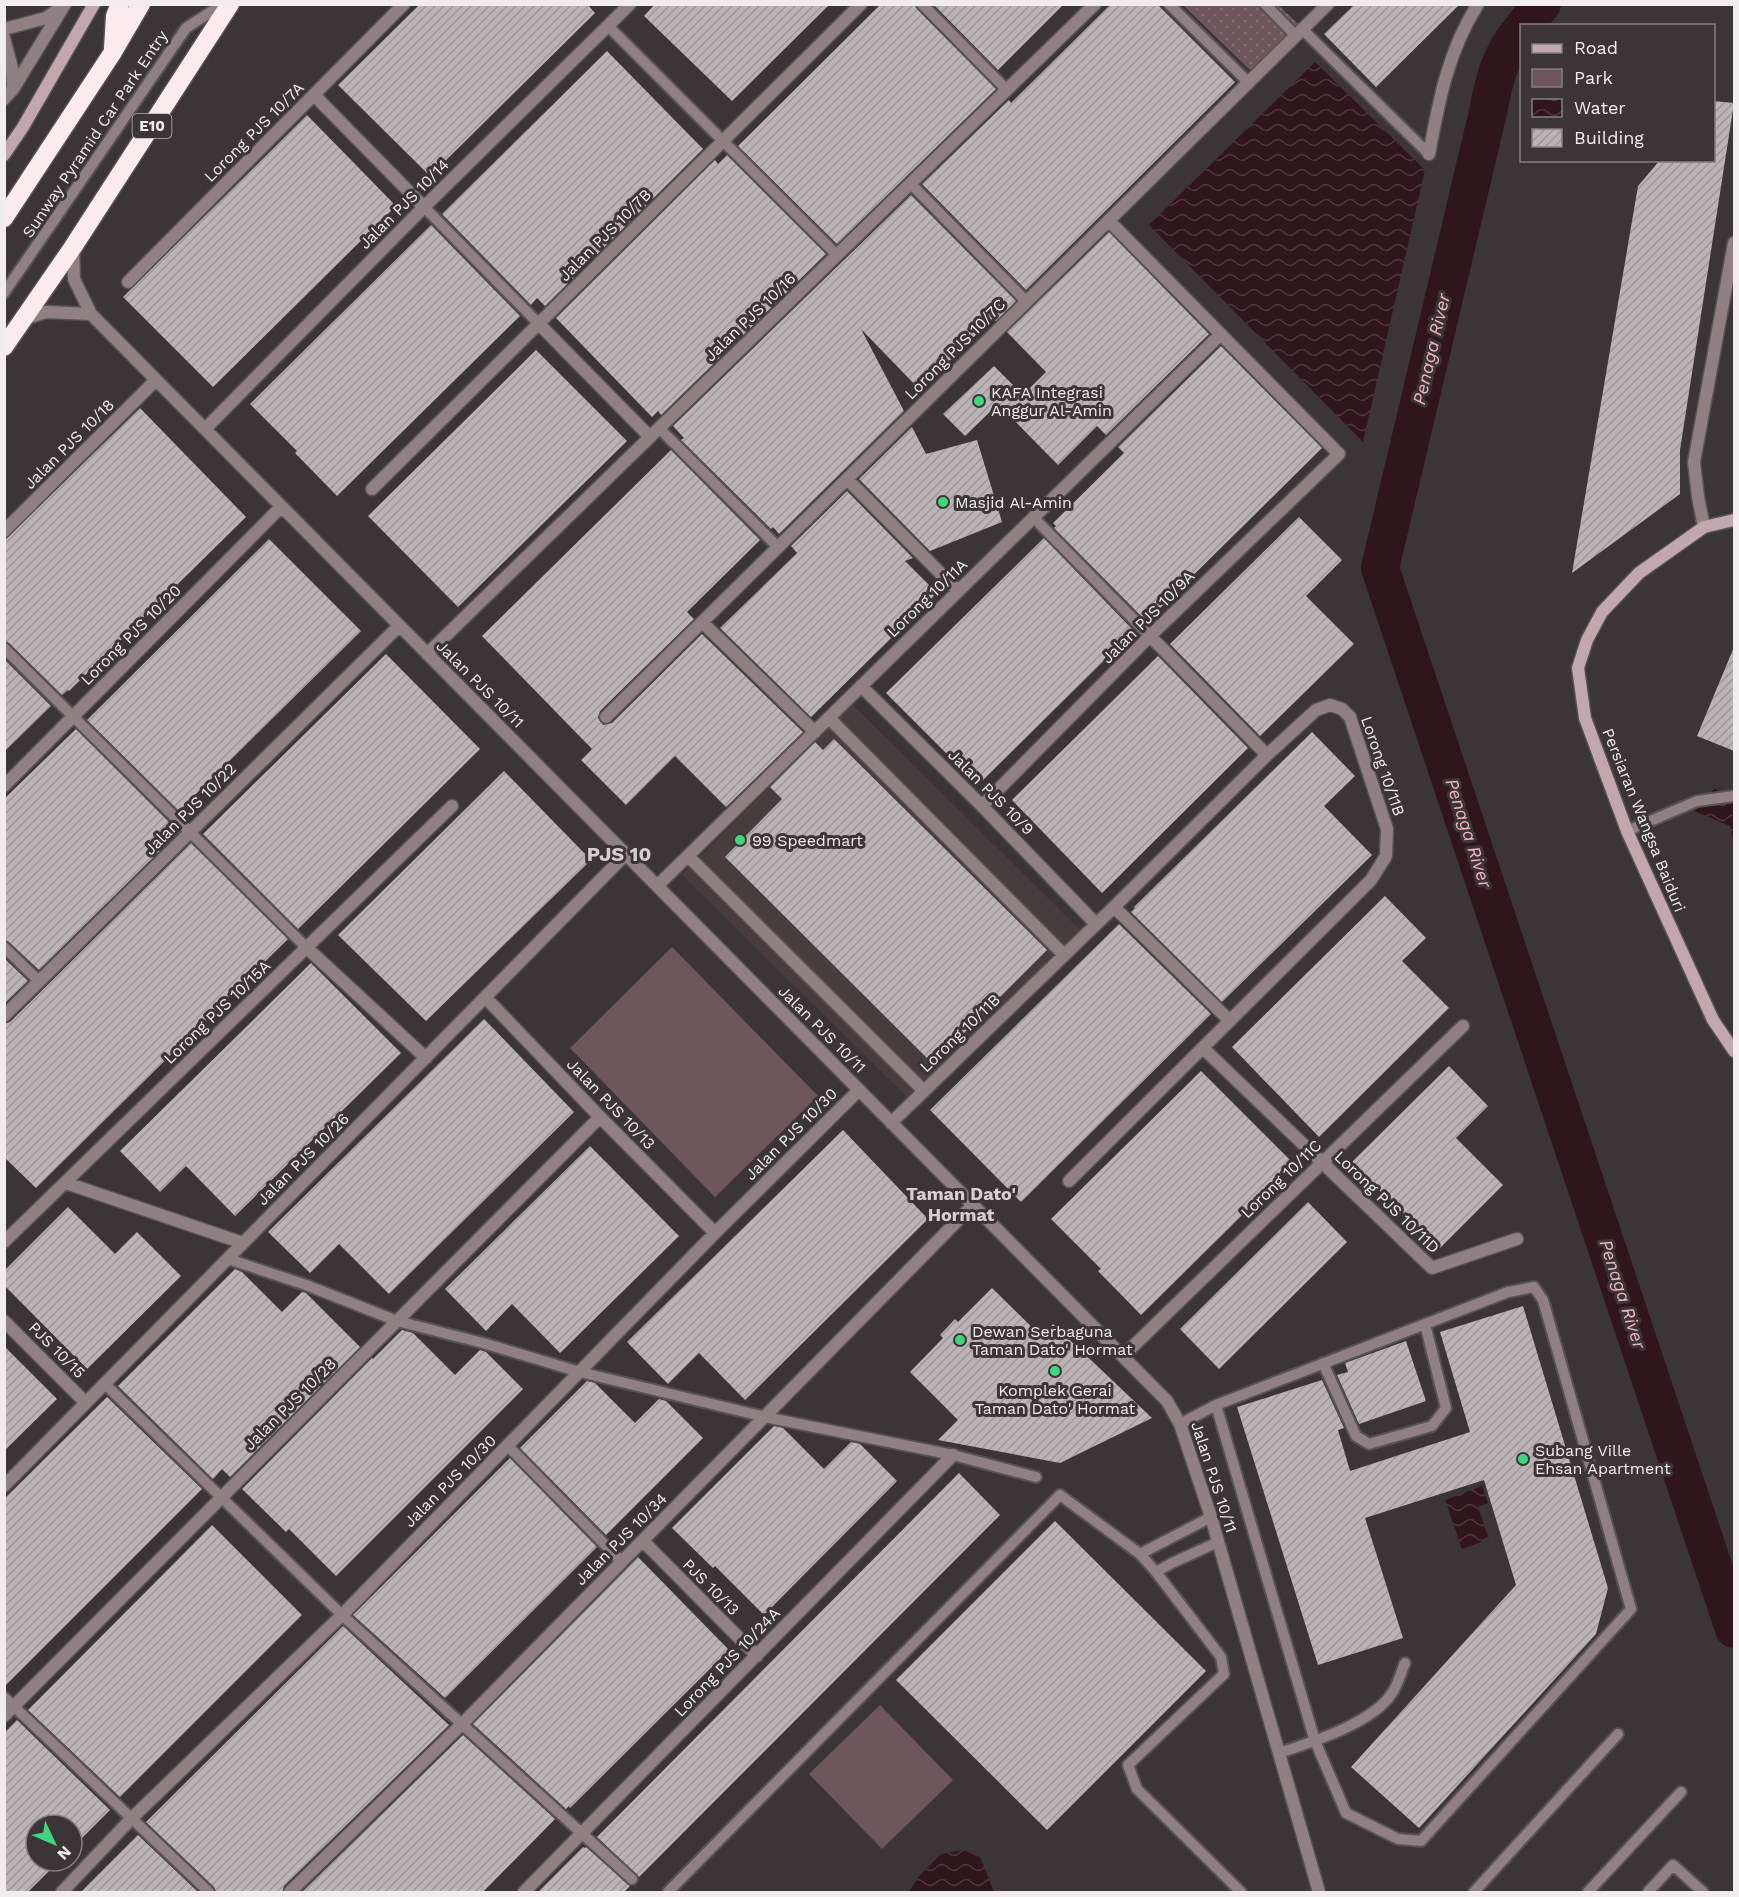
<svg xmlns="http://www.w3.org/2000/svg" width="1739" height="1897" font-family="'Work Sans',sans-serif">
<defs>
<pattern id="park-dots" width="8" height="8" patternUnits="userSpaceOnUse" patternTransform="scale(1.5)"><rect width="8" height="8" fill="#6f565c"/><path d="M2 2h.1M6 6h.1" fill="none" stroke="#846f74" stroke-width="1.8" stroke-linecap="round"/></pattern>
<pattern id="water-waves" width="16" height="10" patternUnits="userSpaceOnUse" patternTransform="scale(1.5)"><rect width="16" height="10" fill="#31151d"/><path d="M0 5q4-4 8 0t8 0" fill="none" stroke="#4f373e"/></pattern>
<pattern id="building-hatch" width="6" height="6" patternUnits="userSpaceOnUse" patternTransform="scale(1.5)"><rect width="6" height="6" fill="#bbb3b5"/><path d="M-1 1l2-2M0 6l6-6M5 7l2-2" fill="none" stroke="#9e989a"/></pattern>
</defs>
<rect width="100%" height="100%" fill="#3b3537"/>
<path fill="#493c3f" d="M852,704L1081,931L912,1102L682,875Z"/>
<path fill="#6f565c" d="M672,947L818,1096L715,1197L570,1048Z
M880,1705L953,1780L882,1849L809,1774Z"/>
<path fill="url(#park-dots)" d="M1183,5H1278L1298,24L1251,71Z"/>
<path fill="url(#water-waves)" d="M1315,62L1425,170L1363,442L1149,225Z
M1716,787L1734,794V843L1730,826L1694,811Z
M1482,1486L1488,1503L1478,1507L1489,1539L1462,1549L1445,1500Z
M963,1850L980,1857L994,1892H909L919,1876L941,1854Z"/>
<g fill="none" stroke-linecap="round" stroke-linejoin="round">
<path stroke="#31151d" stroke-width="38" d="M1524,26L1542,4
M1522,29C1500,54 1494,80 1488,112L1380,568L1734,1629"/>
</g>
<path fill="url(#building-hatch)" d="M420,4H587L595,13L430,176L338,85Z
M655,4H830L732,101L644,16Z
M881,4H915L917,9L996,89L837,244L738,146Z
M933,4H1064L998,70Z
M1111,4H1157L1235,82L1026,290L922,184L1009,100L1011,103Z
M1355,4H1460L1376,87L1324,34Z
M607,51L703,149L545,306L537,298L531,305L442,214Z
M1713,101L1734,103L1680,450V494L1572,573L1638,186L1660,160H1713Z
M307,115L396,206L213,387L123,297Z
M727,155L826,254L661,415L658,411L652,417L556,318L715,160L718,164Z
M911,195L1016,301L996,321L993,318L920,390L861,329L904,411L779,534L773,527L771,529L681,440L684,438L673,426Z
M431,225L520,316L337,496L295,453L297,451L250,404Z
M1109,232L1209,334L1106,435L1097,426L1058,465L998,404L965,436L943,414L994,366L1023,395L1046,372L1007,332Z
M1221,346L1322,448L1148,620L1147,619L1145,620L1054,528L1056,526L1053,523L1124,453L1118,447Z
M536,350L627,441L458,607L368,516Z
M140,408L246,517L69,691L68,690L62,695L9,643L4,641V541Z
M912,427L926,454L977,440L1002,522L930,551L859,479Z
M671,450L760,540L687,612L694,619L600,711L598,718L603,725L612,723L702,634L803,732L726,807L675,756L626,805L581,760L592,749L482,636Z
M847,491L913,558L905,561L937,593L811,717L720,628L797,553L791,546Z
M1299,517L1342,560L1306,596L1354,644L1260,736L1170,644Z
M1044,538L1134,631L978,785L886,693Z
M269,539L361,631L179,811L87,720Z
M1734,647V751L1697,736Z
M386,654L480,749L298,929L203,834Z
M1158,656L1248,748L1102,893L1012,800Z
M4,659L51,706L4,752Z
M76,729L179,832L39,970L9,942L4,940V799Z
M1312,732L1355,776L1324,806L1372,855L1222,1002L1131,912L1135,908L1134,907Z
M834,739L1047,950L933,1064L725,857L782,799L770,787L815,742L823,750Z
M504,771L591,860L426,1021L338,935Z
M191,843L288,939L36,1188L4,1157V1024L10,1022Z
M1385,896L1426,938L1402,961L1449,1008L1319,1137L1232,1047Z
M1119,924L1211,1014L1021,1202L930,1110Z
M4,958L28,981L4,1004Z
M311,963L401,1053L235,1216L186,1166L160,1192L120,1151Z
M484,1019L574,1112L389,1294L339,1244L310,1273L268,1232Z
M1449,1066L1488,1106L1456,1138L1503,1185L1439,1249L1351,1163Z
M1201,1071L1294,1164L1141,1315L1098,1271L1101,1269L1051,1219Z
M843,1130L928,1219L745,1400L699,1353L668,1384L627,1342Z
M590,1146L679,1236L560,1353L512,1304L486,1331L445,1289Z
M1308,1202L1347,1242L1219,1369L1180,1329Z
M68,1207L115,1254L137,1232L181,1276L87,1369L4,1285V1271Z
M235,1269L242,1272L282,1312L302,1292L306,1293L360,1347L230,1477L222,1469L213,1479L118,1386Z
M992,1288L1041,1336L1053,1324L1152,1418L1060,1463L938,1440L958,1420L910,1372L943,1338L940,1335L955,1319L958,1322Z
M1523,1306L1608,1588L1596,1634L1419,1828L1351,1767L1516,1585L1484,1480L1365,1518L1403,1638L1318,1665L1237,1407L1322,1380L1344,1428L1338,1430L1350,1471L1470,1432L1440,1332Z
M402,1330L413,1333L455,1375L480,1350L486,1352L523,1389L336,1576L289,1529L286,1532L242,1489L372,1358L373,1359Z
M1406,1341L1426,1401L1359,1424L1337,1375L1348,1372L1345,1363Z
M4,1346L57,1399L4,1451Z
M587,1381L595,1383L635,1423L659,1399L666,1401L703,1438L606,1535L520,1448Z
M107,1397L202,1489L4,1687V1499Z
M774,1426L783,1428L824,1469L851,1442L860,1444L897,1481L764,1615L715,1566L713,1568L672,1528Z
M510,1458L597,1547L445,1698L353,1615Z
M959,1473L1000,1515L639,1877L597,1837Z
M1055,1521L1206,1671L1047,1830L896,1680Z
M212,1525L302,1615L120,1797L28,1710Z
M638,1557L729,1650L570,1808L569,1806L566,1809L473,1724Z
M343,1626L449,1725L284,1886L282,1893H216L214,1887L146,1822Z
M17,1720L110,1810L72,1848V1825H36V1861H59L27,1893H4V1733Z
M463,1735L555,1819L482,1893H301Z
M138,1835L199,1893H80Z
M583,1847L585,1848L586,1847L630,1886L623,1893H537Z"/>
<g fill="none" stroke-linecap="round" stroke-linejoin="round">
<defs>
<path id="lane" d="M922,4L1007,90
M1169,4L1249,83
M1265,4L1296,36
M608,26L837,255
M1303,30L1429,154
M911,184L1027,302
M424,207L539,324
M4,293L186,28L223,4
M659,428L778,547
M1033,517L1150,636
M4,648L307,948
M1627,831L1697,801L1734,796
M4,947L39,981
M228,1259L306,1285L397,1321L483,1343L580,1372L765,1417L953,1455L1036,1477
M1323,1363L1356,1436L1369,1444L1432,1426L1446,1408L1425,1324
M105,1384L342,1615L632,1879
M1180,1424L1216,1405L1508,1292L1534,1287L1543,1300L1631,1609L1421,1841L1398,1839L1346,1813L1315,1741L1216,1405
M508,1446L622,1562
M1140,1554L1211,1517
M1156,1572L1172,1563L1218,1542
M4,1697L209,1892
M1279,1753C1312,1742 1373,1723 1392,1693C1398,1685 1401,1672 1405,1663
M668,1892L1060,1495L1140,1554L1156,1572L1221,1657L1224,1674L1128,1765L1137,1789L1241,1892
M1474,1892L1618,1734
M1588,1892L1681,1792
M1648,1892L1673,1865L1703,1892"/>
<path id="street" d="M4,29L46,18L59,9
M4,38L12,68L13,88
M314,95L424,207
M4,99L13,89L65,4
M1429,154C1439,100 1448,51 1478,4
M73,247L74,279L91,314L1167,1401L1180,1424L1211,1517L1319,1892
M128,282L404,4
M24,319L46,312L91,314
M539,324L650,437
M205,429L424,207L630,4
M847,479L958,591
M372,489L861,4
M1704,527L1698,497L1694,462L1734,243
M4,531L156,380
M702,622L815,732
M1150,636L1267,755
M427,654L1095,4
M861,686L982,806L1096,924
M606,717L1328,4
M829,718L1064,955
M4,786L281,507
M982,806L1150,636L1339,454L1109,221
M688,856L924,1091
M657,886L1221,334
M1114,907L1230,1021
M307,948L426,1058
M485,997L600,1117L715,1233
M4,1016L399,626
M1203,1048L1432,1268L1517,1239
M891,1123L1114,907L1267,755L1316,710L1330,705L1342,709L1350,717L1387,829L1386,856L1371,880L1069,1181
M66,1183L243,1243
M4,1242L452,806
M4,1321L86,1403
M1123,1356L1463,1026
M4,1486L626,854
M643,1541L757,1656
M4,1716L600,1117
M62,1892L131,1819L342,1615L715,1233L859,1090
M290,1892L462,1724L973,1205
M524,1892L953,1455"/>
<path id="secondary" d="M4,155L23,127L94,4
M1734,520L1704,527L1639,573L1602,612L1587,640L1578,668L1585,718L1627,831L1713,1020L1734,1051"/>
<path id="highway" d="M113,48L115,16L120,4
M4,218L113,52L141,4
M4,347L73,247L230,4"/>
</defs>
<use href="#lane" stroke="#585254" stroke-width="14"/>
<use href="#street" stroke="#585254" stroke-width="15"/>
<use href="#secondary" stroke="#585254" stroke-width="15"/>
<use href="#highway" stroke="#585254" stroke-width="21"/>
<use href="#lane" stroke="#907f83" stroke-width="10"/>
<use href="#street" stroke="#907f83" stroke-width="12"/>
<use href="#secondary" stroke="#c2a8ae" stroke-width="12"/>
<use href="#highway" stroke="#fbeaee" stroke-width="18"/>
</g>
<g fill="#40d77c" stroke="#3b3537" stroke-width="2">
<circle cx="979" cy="401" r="6"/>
<circle cx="943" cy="502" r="6"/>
<circle cx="740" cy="840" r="6"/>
<circle cx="960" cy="1340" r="6"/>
<circle cx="1055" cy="1371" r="6"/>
<circle cx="1523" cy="1459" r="6"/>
</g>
<g text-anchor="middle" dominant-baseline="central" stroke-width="6" stroke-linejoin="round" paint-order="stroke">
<rect fill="#3b3537" stroke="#bab6b7" stroke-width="1.5" x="132.5" y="114" width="39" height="24" rx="4.5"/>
<g font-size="15" font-weight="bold" fill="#f1edee">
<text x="152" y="126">E10</text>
</g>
<g font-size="16" fill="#f1edee" stroke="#3b3537">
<text transform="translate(254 132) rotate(-45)">Lorong PJS 10/7A</text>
<text transform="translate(95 134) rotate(-56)">Sunway Pyramid Car Park Entry</text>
<text transform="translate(404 204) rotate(-45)">Jalan PJS 10/14</text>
<text transform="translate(605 235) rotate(-45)">Jalan PJS 10/7B</text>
<text transform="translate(750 317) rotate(-44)">Jalan PJS 10/16</text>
<text transform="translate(955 349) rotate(-45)">Lorong PJS 10/7C</text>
<text transform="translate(69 444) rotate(-45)">Jalan PJS 10/18</text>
<text transform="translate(927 598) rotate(-44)">Lorong 10/11A</text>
<text transform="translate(1148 617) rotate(-45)">Jalan PJS 10/9A</text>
<text transform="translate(131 635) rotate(-45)">Lorong PJS 10/20</text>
<text transform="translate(480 684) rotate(45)">Jalan PJS 10/11</text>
<text transform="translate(1383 766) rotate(71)">Lorong 10/11B</text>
<text transform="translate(991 792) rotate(45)">Jalan PJS 10/9</text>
<text transform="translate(190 809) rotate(-45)">Jalan PJS 10/22</text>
<text transform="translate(1644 820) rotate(68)">Persiaran Wangsa Baiduri</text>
<text transform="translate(217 1012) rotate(-44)">Lorong PJS 10/15A</text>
<text transform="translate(822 1029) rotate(45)">Jalan PJS 10/11</text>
<text transform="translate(960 1033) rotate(-44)">Lorong 10/11B</text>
<text transform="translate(611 1104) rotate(46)">Jalan PJS 10/13</text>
<text transform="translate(791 1134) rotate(-45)">Jalan PJS 10/30</text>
<text transform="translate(303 1159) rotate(-45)">Jalan PJS 10/26</text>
<text transform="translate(1281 1179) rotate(-44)">Lorong 10/11C</text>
<text transform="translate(1387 1202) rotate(44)">Lorong PJS 10/11D</text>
<text transform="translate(57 1350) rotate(45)">PJS 10/15</text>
<text transform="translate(290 1404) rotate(-45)">Jalan PJS 10/28</text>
<text transform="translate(1214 1477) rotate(72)">Jalan PJS 10/11</text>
<text transform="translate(450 1481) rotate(-45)">Jalan PJS 10/30</text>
<text transform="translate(621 1539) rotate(-45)">Jalan PJS 10/34</text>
<text transform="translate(711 1587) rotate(45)">PJS 10/13</text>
<text transform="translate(727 1662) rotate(-46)">Lorong PJS 10/24A</text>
</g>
<g font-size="16" fill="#f1edee" stroke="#3b3537" text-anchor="start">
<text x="991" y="392">KAFA Integrasi<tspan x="991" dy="18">Anggur Al-Amin</tspan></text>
<text x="955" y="502">Masjid Al-Amin</text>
<text x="752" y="840">99 Speedmart</text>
<text x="972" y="1331">Dewan Serbaguna<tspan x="972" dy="18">Taman Dato' Hormat</tspan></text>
<text x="1055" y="1390" text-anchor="middle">Komplek Gerai<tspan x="1055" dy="18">Taman Dato' Hormat</tspan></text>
<text x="1535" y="1450">Subang Ville<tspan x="1535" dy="18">Ehsan Apartment</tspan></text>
</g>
<g font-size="18" font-style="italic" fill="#f3b3c3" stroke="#3b3537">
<text transform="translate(1431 349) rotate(-77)">Penaga River</text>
<text transform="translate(1469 833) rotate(72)">Penaga River</text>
<text transform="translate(1623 1294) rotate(72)">Penaga River</text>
</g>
<g font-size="18" font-weight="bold" fill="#d7cfd1" stroke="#3b3537">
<text x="961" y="1193">Taman Dato'<tspan x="961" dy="21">Hormat</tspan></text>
</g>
<g font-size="20" font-weight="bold" fill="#d7cfd1" stroke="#3b3537">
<text x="619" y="854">PJS 10</text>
</g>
</g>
<rect width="1739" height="1897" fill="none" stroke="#f1edee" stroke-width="12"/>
<rect x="1520" y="24" width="195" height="138" fill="#3b3537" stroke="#847f80" stroke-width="1.5"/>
<rect x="1532" y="44" width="30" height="9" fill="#c2a8ae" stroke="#847f80" stroke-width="1.5"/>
<text x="1574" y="54" font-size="18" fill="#f1edee">Road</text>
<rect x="1532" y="69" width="30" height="18" fill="#6f565c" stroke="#847f80" stroke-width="1.5"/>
<text x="1574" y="84" font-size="18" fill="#f1edee">Park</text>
<rect x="1532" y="99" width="30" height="18" fill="url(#water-waves)" stroke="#847f80" stroke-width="1.5"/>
<text x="1574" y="114" font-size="18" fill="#f1edee">Water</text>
<rect x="1532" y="129" width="30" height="18" fill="url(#building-hatch)" stroke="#847f80" stroke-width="1.5"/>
<text x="1574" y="144" font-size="18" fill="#f1edee">Building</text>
<g transform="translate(54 1843) rotate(134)"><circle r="28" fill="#3b3537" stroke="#847f80" stroke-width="1.5"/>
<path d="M0-4.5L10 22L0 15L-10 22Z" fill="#40d77c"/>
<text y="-9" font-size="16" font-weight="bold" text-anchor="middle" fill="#f1edee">N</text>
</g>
</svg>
